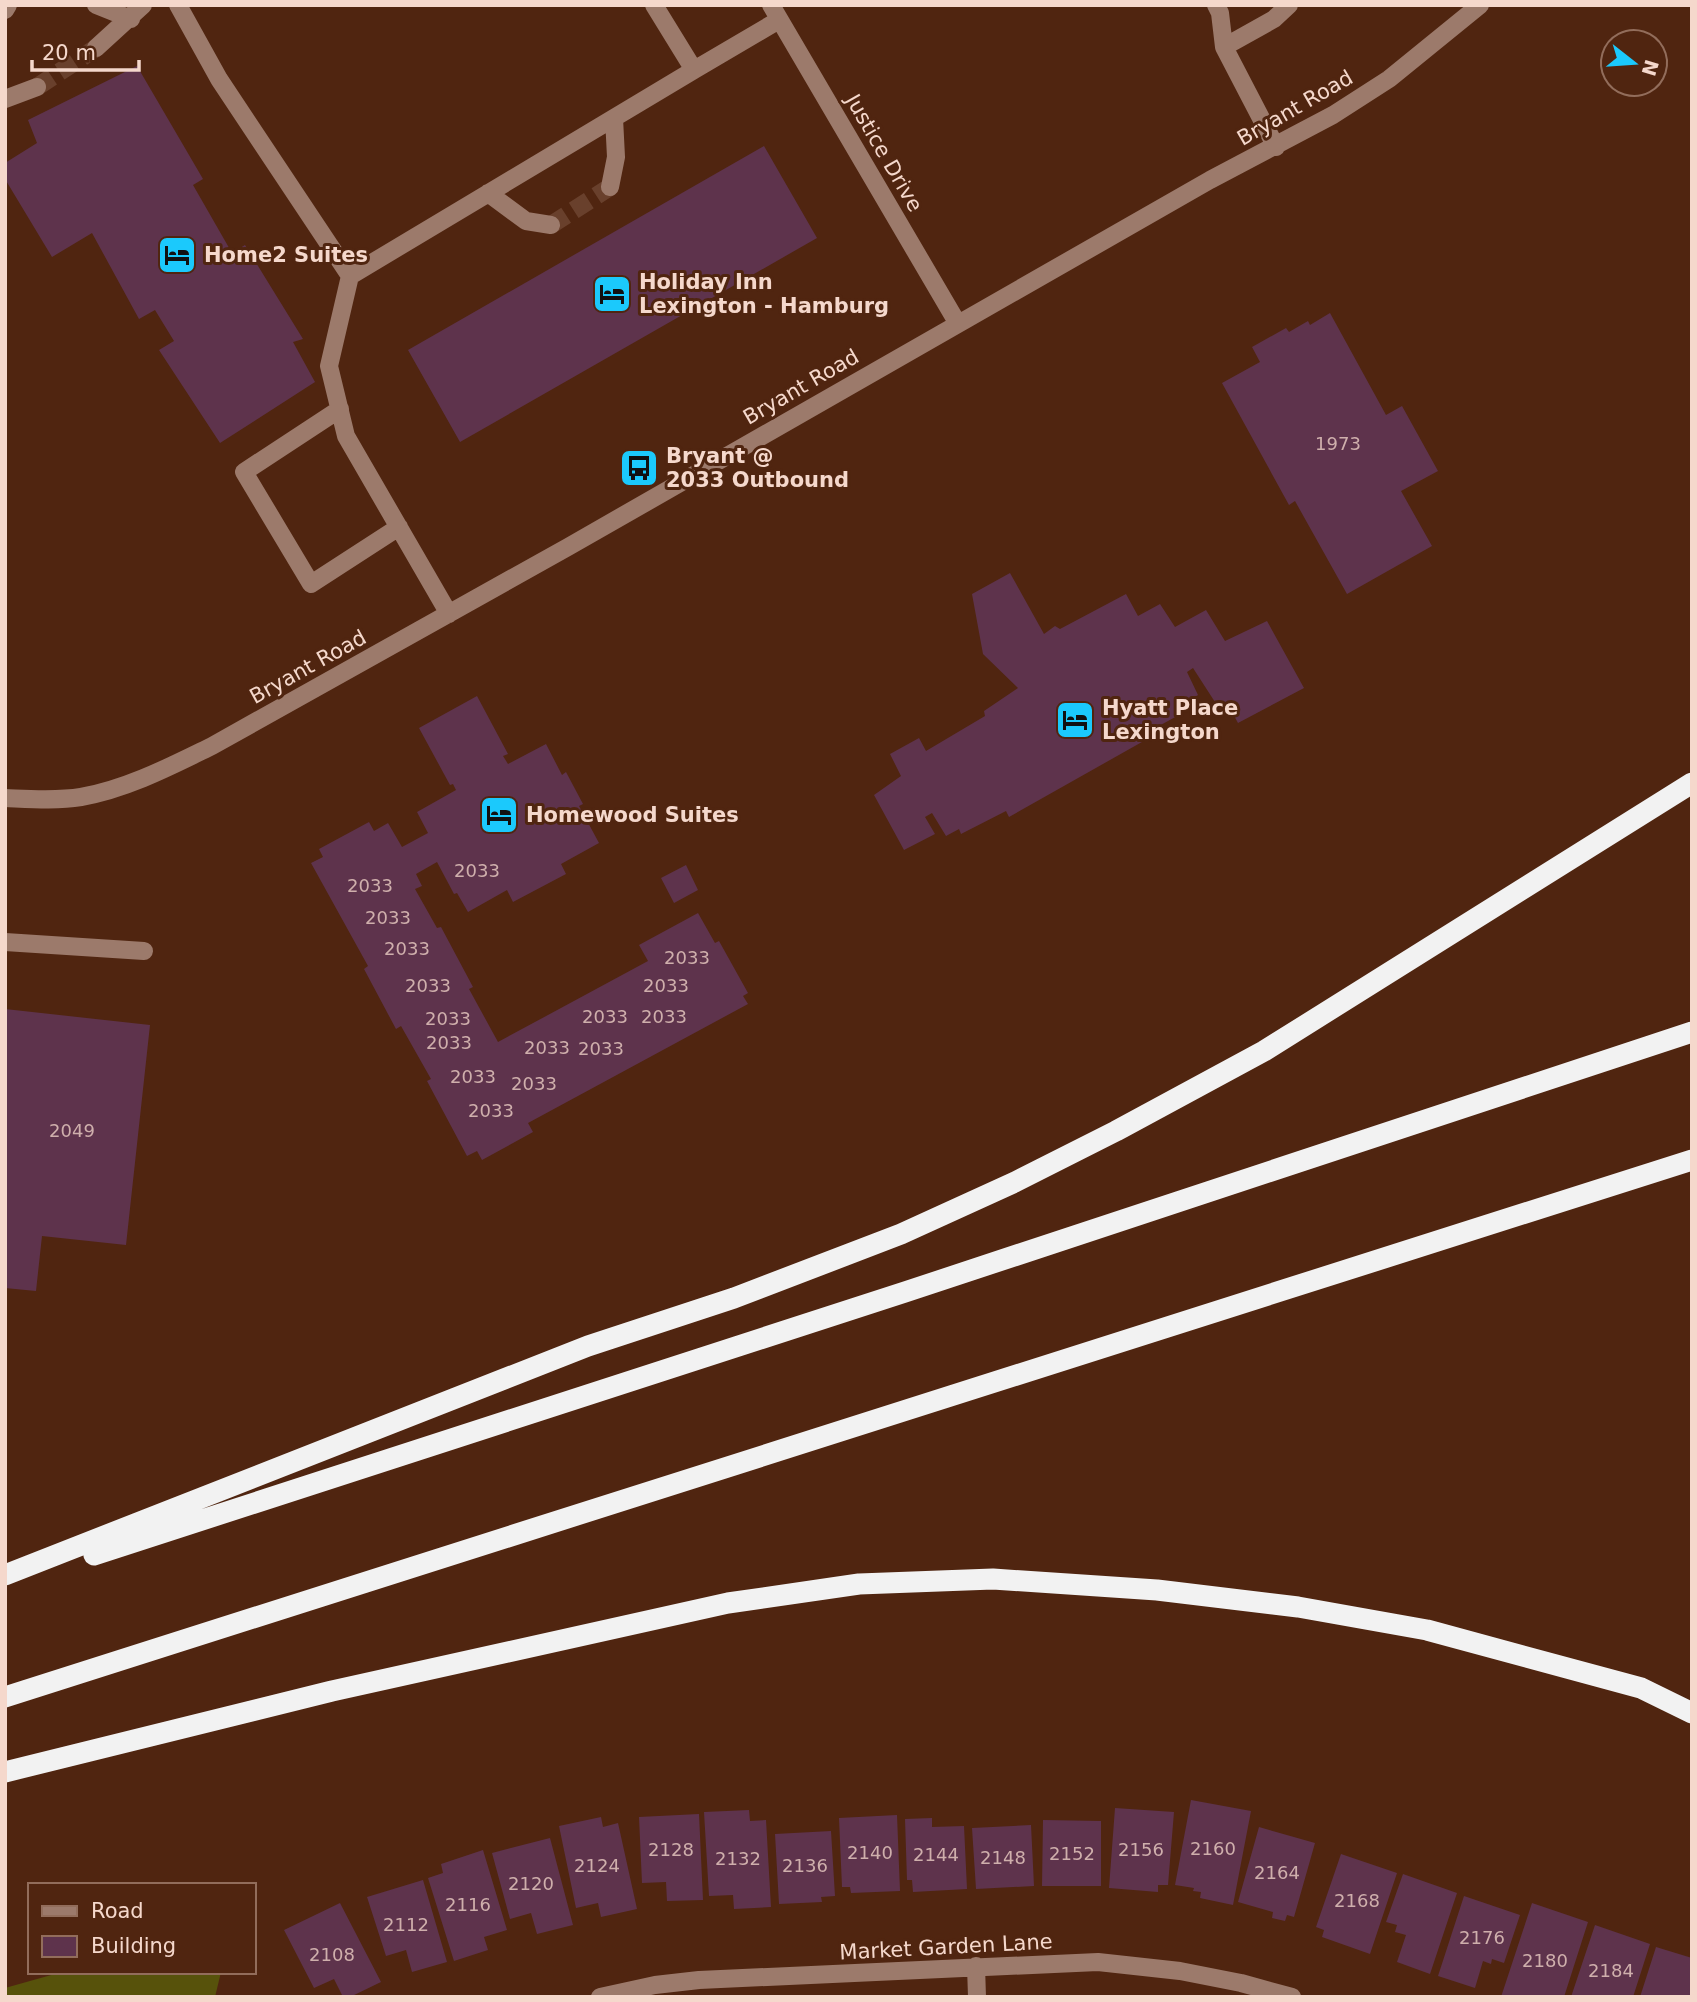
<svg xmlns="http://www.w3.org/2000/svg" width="1697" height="2002" font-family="'DejaVu Sans',sans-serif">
<rect width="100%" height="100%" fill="#502510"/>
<path fill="#57520b" d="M62,1972H221L215,1997H5V1988Z"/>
<path fill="#5e334c" d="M137,66L203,179L193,185L232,253L245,245L303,339L293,342L315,382L220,443L159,350L174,341L155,310L139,319L92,233L52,257L5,179V163L37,143L28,120Z
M764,146L817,238L460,442L408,350Z
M1330,313L1386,415L1402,406L1438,471L1401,491L1432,546L1347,594L1295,501L1289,505L1222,383L1260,362L1252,347L1286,328L1289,332L1308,321L1310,325Z
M1010,573L1044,634L1055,626L1060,629L1126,594L1138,616L1160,604L1175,627L1206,610L1225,641L1267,621L1304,688L1238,723L1232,712L1224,716L1193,668L1187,672L1198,695L1187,702L1190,709L1146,733L1149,738L1009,817L1006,811L961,834L959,829L946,836L932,813L925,817L935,834L904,850L874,795L901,776L890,754L919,738L926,751L985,716L984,711L1018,688L983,654L972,594Z
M477,696L508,754L503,756L508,764L546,744L562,775L566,772L583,804L579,806L599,843L561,864L566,874L513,902L507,890L468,912L457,893L454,894L437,862L416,874L422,886L415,889L437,928L441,927L473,987L469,989L498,1042L648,961L639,945L698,913L715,943L719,941L748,993L743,996L748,1004L528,1123L533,1132L482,1160L477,1151L467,1156L427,1081L431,1079L401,1026L396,1029L364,969L368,966L311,863L323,857L319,849L369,822L374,831L388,823L402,847L428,833L417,812L456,790L453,784L450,785L419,728Z
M686,865L698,890L674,903L661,878Z
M5,1009L150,1025L126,1245L42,1236L36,1291L5,1288Z
M1191,1800L1251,1811L1233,1905L1200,1898L1201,1892L1193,1891L1194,1888L1175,1885Z
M1115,1808L1174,1812L1168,1885H1158V1892L1109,1888Z
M749,1810L750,1821L766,1820L771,1907L734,1909L733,1895L709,1896L704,1812Z
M699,1814L703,1900L667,1901L666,1882L642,1883L639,1817Z
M897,1815L900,1891L851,1893L850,1887H842L839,1818Z
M601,1817L603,1827L618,1823L637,1909L601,1917L598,1903L576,1908L559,1826Z
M932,1818V1827L964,1826L967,1889L913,1892L912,1880H907L905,1819Z
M1043,1820L1101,1821V1886H1042Z
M1031,1825L1034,1886L976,1889L972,1828Z
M1259,1827L1315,1843L1294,1917L1287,1915L1285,1921L1272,1918L1273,1912L1238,1902Z
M831,1831L835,1896L821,1897L822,1902L779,1904L775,1834Z
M550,1838L573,1925L537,1934L531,1913L510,1919L492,1853Z
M483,1850L507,1930L484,1937L488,1950L454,1961L428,1878L443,1873L441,1864Z
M1341,1854L1397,1873L1370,1954L1322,1937L1324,1930L1316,1927Z
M1403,1874L1457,1893L1430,1974L1397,1962L1406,1935L1395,1932L1397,1925L1386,1922Z
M423,1880L447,1962L412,1972L406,1950L386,1956L367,1897Z
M1464,1896L1520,1915L1504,1963L1492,1959L1491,1964L1483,1961L1475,1988L1438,1976Z
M340,1903L381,1982L350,1997H343L334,1979L314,1988L284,1930Z
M1532,1903L1588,1922L1564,1997H1501Z
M1595,1925L1650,1944L1633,1997H1571Z
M1656,1947L1692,1958V1997H1640Z"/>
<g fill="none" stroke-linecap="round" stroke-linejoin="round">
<path stroke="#69402c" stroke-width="18" stroke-dasharray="18 9" stroke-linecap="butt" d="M37,87L96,48
M551,225L610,187"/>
<path stroke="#9c7a6b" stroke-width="18" d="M96,5L131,19
M178,5L219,79L350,276
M654,5L694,70L779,20
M771,5L958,324
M1216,5L1220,13L1224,47L1276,147
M5,10L8,5
M1224,47L1274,19L1289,5
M96,48L143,5
M5,99L37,87
M610,187L616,157L614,118
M488,193L526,221L551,225
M340,409L244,472L311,584L399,527
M449,614L346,436L329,366L350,276L694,70
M5,798C30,799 57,801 81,797C127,789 171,766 212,746L568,547L1210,180L1333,115L1389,79L1480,5
M5,942L144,951
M976,1966L977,1997
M600,1997L655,1985L699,1980L1098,1962L1180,1971L1241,1983L1292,1997"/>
<path stroke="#f2f2f2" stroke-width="21" d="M94,1555L905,1292L1692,1032
M5,1575L588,1346L734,1298L901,1234L1015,1182L1116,1131L1264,1051L1692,783
M5,1697L1692,1160
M5,1772L332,1691L728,1603L859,1584L993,1579L1157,1590L1298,1607L1427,1630L1641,1688L1692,1713"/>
</g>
<defs>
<symbol id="hotel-square" viewBox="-11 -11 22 22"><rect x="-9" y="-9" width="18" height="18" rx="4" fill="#1bc9fc" stroke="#502510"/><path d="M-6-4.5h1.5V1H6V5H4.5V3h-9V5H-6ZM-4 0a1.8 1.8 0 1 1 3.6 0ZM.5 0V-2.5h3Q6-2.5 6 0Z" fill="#111"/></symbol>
<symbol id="bus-square" viewBox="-11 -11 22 22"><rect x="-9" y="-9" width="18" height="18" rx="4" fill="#1bc9fc" stroke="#502510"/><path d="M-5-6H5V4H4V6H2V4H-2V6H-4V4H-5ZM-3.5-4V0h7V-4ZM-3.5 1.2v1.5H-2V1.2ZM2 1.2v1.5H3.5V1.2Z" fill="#111"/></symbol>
</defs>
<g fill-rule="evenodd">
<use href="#hotel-square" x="155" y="233" width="44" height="44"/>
<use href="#hotel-square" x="590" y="272" width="44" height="44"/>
<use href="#bus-square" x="617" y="446" width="44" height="44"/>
<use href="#hotel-square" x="1053" y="698" width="44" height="44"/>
<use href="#hotel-square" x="477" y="793" width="44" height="44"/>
</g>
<g text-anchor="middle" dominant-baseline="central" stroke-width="6" stroke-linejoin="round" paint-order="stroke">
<g font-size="18" fill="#cfafac">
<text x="1338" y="443">1973</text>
<text x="477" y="870">2033</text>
<text x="370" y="885">2033</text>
<text x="388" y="917">2033</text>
<text x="407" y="948">2033</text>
<text x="687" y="957">2033</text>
<text x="428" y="985">2033</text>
<text x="666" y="985">2033</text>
<text x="605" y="1016">2033</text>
<text x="664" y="1016">2033</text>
<text x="448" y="1018">2033</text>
<text x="449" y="1042">2033</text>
<text x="547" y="1047">2033</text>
<text x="601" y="1048">2033</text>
<text x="473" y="1076">2033</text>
<text x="534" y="1083">2033</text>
<text x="491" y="1110">2033</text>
<text x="72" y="1130">2049</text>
<text x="1213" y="1848">2160</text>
<text x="671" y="1849">2128</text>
<text x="1141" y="1849">2156</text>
<text x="870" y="1852">2140</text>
<text x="1072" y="1853">2152</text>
<text x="936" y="1854">2144</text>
<text x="1003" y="1857">2148</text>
<text x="738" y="1858">2132</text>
<text x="597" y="1865">2124</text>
<text x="805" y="1865">2136</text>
<text x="1277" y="1872">2164</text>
<text x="531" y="1883">2120</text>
<text x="1357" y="1900">2168</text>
<text x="468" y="1904">2116</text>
<text x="406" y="1924">2112</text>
<text x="1482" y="1937">2176</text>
<text x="332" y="1954">2108</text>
<text x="1545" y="1960">2180</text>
<text x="1611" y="1970">2184</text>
</g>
<g font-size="21" fill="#f5d8cc" stroke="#502510">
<text transform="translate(1295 108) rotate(-30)">Bryant Road</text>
<text transform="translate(884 153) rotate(60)">Justice Drive</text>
<text transform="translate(801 387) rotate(-30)">Bryant Road</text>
<text transform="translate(308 667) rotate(-29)">Bryant Road</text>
<text transform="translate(946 1947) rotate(-3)">Market Garden Lane</text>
</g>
<g font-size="21" font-weight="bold" fill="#f5d8cc" stroke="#502510" text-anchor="start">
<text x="204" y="255">Home2 Suites</text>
<text x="639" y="282">Holiday Inn<tspan x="639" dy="24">Lexington - Hamburg</tspan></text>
<text x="666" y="456">Bryant @<tspan x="666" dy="24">2033 Outbound</tspan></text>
<text x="1102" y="708">Hyatt Place<tspan x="1102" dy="24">Lexington</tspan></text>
<text x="526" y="815">Homewood Suites</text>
</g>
</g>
<rect width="1697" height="2002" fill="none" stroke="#f5d8cc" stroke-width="14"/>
<rect x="28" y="1883" width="228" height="91" fill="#502510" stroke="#926d5b" stroke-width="2"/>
<rect x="42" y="1906" width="35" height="10" fill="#9c7a6b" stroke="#926d5b" stroke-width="2"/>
<text x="91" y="1918" font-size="21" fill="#f5d8cc">Road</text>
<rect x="42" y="1936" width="35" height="21" fill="#5e334c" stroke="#926d5b" stroke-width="2"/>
<text x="91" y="1953" font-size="21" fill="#f5d8cc">Building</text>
<g transform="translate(1634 63) rotate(107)"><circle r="33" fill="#502510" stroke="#926d5b" stroke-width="2"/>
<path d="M0-5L12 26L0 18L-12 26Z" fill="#1bc9fc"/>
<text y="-10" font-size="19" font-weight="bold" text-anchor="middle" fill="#f5d8cc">N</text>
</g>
<path d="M32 60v10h107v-10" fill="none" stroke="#f5d8cc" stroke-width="3.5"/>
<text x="42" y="60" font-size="21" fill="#f5d8cc" stroke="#502510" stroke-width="5" paint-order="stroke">20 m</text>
</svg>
